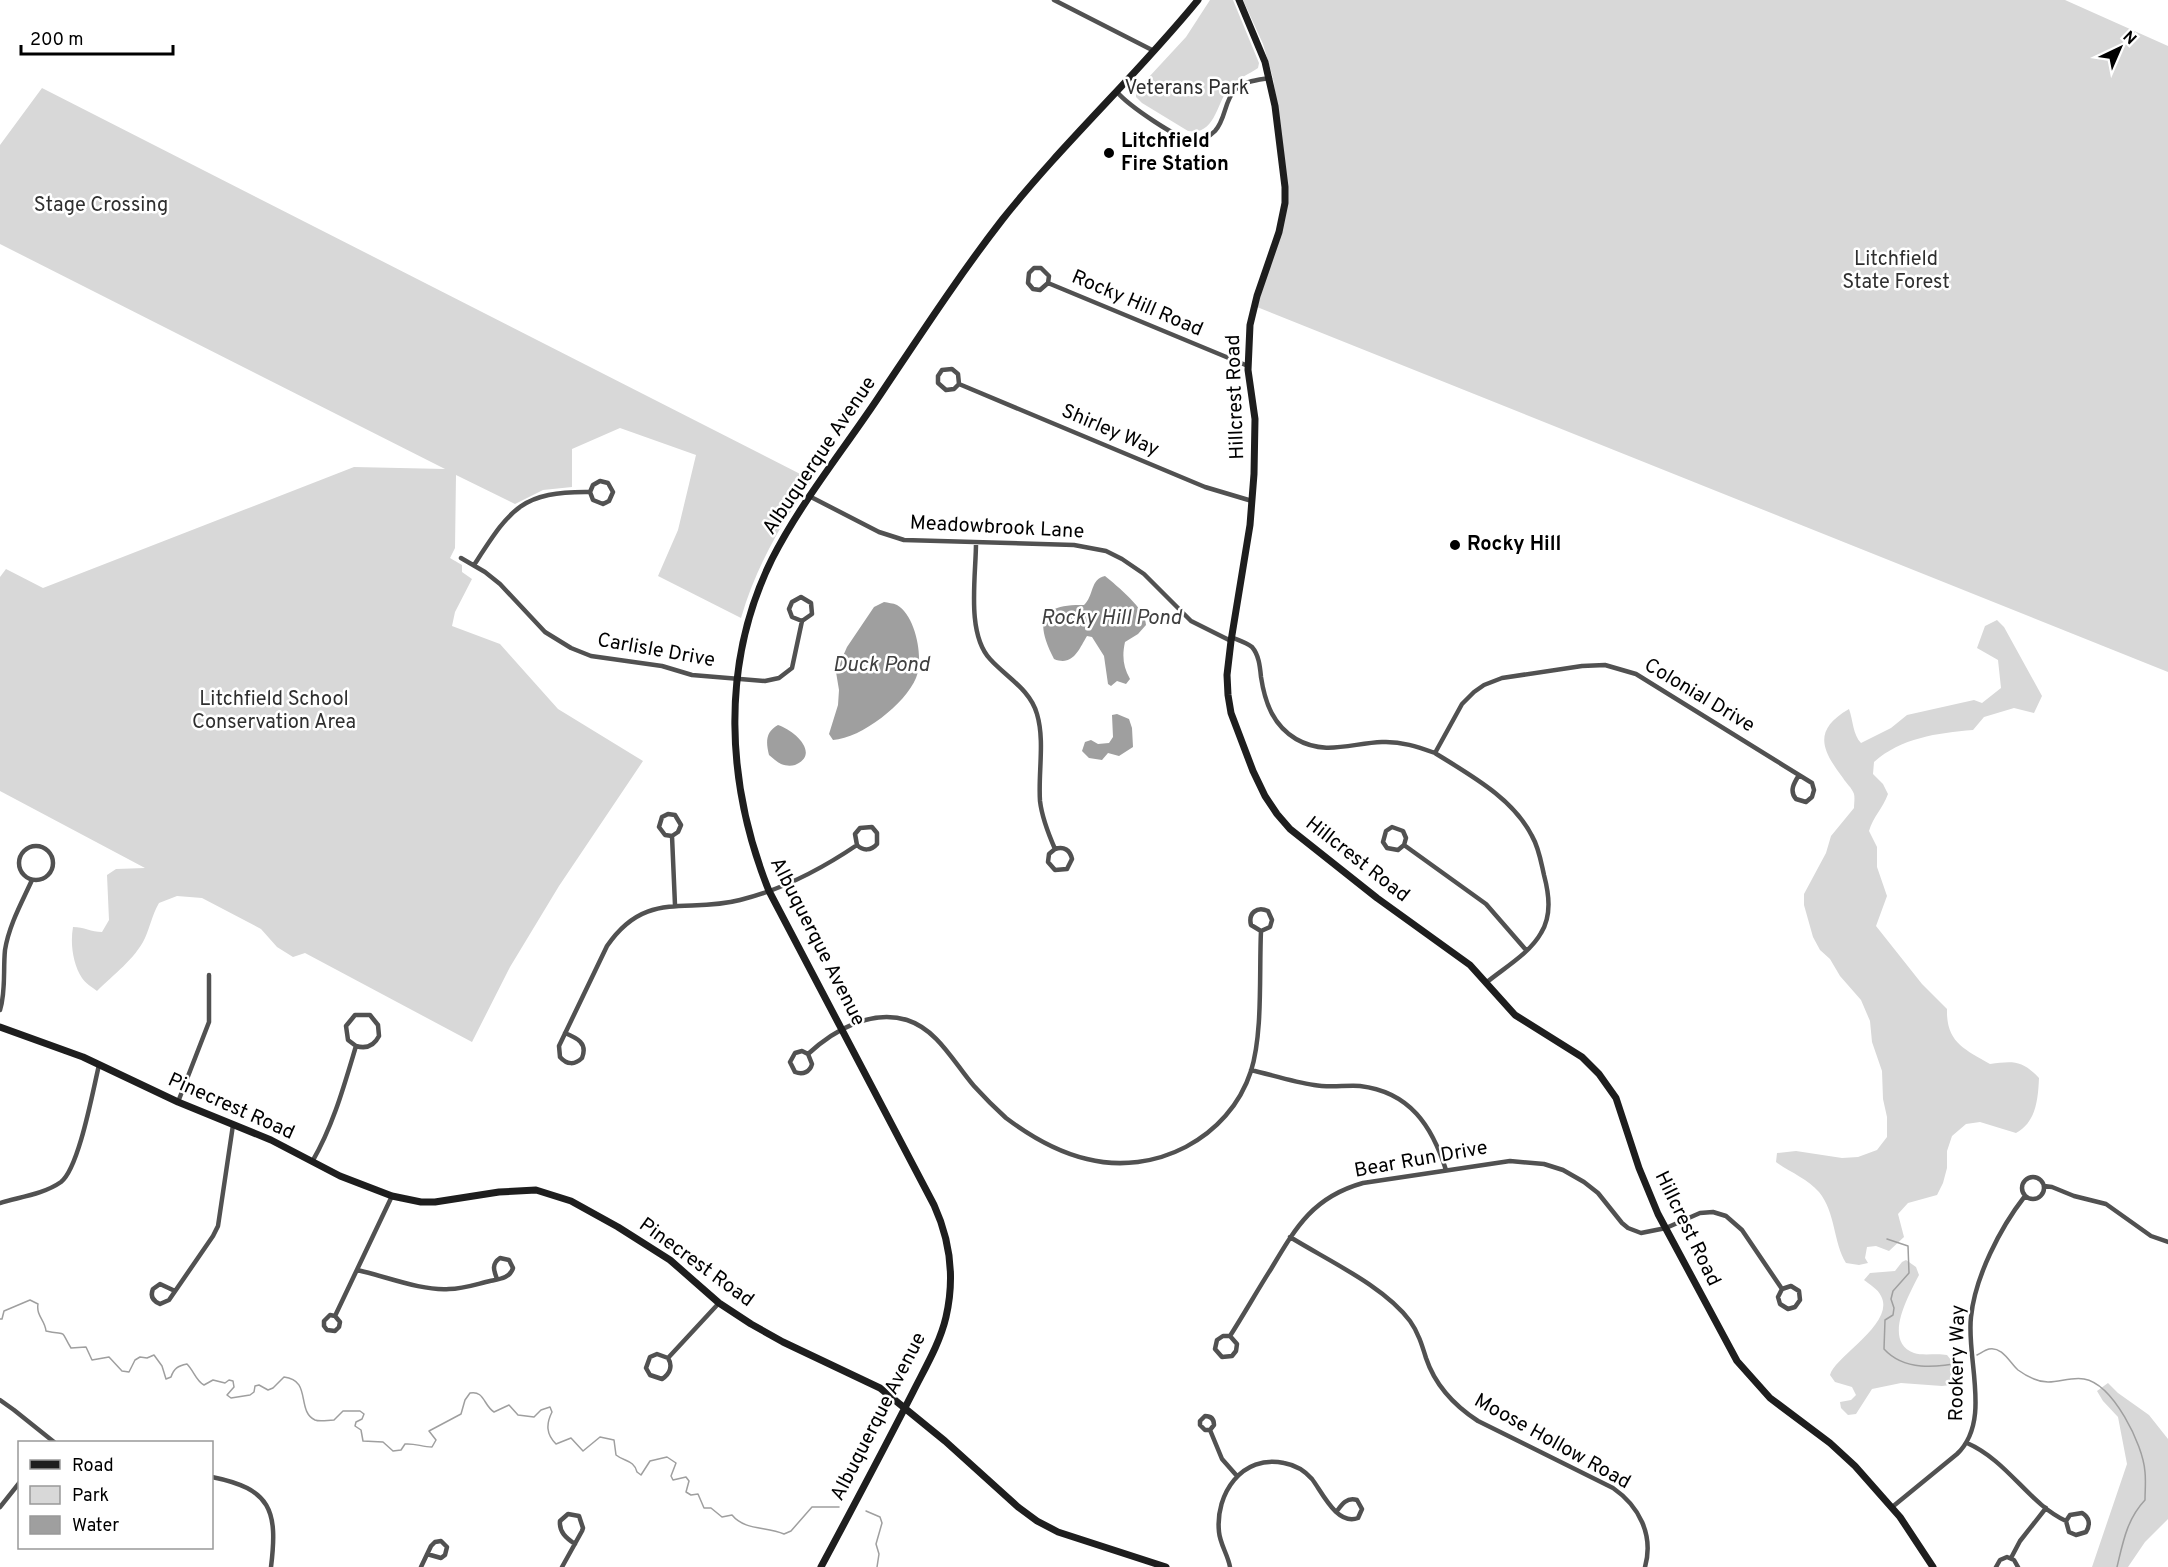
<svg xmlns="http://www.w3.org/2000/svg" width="2168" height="1567" font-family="Overpass,sans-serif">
<rect width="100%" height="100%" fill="#fff"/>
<path fill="#d8d8d8" d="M1210,0H1233L1259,63L1258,68C1249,74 1237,79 1230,87C1216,102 1216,136 1188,131L1142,103L1136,97V91L1186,37Z
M1243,0H2065L2168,46V672L1257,307L1285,216L1282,139L1273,78L1263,44Z
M42,88L812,480C781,523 756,567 741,618L658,576L678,530L696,455L620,428L572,449V487L543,490L515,504L456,475L455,548L450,558L462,565V572L472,579L455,612L452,626L500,644L558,709L643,761L559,886L510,967L472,1042L305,953L293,957L277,947L261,929L202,898L177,896L159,903C152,915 150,927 145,938C135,959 113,975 97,991C92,987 85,983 82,978C73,964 70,944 73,927C84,927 91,932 102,932L109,920L107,875L116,869L145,868L0,791V577L6,569L43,588L354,467L445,469L0,244V145Z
M1997,620L2004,627L2042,696L2034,713L2014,708L1984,717L1973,730C1937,733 1901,738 1874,762L1873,774L1883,784L1888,794C1883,808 1873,817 1869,831L1877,847V867L1887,896L1876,926L1922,984L1947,1009C1946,1042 1964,1049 1990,1064C2013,1061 2022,1060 2039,1078C2038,1100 2036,1122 2016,1133L1980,1122L1966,1124L1952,1136L1947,1151V1168L1943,1183L1937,1195L1908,1203L1898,1214L1904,1237L1889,1251L1876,1246L1867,1247L1865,1258L1868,1263L1859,1265L1846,1263C1833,1242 1836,1213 1819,1192C1808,1179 1790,1172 1776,1162L1777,1153L1796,1151L1842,1158L1858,1157L1877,1150L1887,1137V1117L1883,1099L1882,1071L1872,1042L1870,1021L1861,1000L1840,976L1830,959L1820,950L1813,937L1804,905V894L1826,853L1831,836L1854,808C1854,804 1855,798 1854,794C1852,788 1846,783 1843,778C1821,749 1813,730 1849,709C1853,720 1853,735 1861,743L1891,728L1907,715L1974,700L1982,703L2001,688L1998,660L1977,648L1985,626Z
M1906,1260L1916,1267L1919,1275C1909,1295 1882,1341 1914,1353C1923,1356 1937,1353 1947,1355L1951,1360V1385L1942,1386L1901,1383L1872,1389L1856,1414L1848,1415L1841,1408L1840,1402L1851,1400L1856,1395L1852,1387L1835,1382L1830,1375C1834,1357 1896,1323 1881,1296C1878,1289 1869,1284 1864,1280L1870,1273L1895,1271L1902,1262Z
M2108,1383L2118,1393L2149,1415L2168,1439V1519L2145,1542L2128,1567H2092L2127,1464L2118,1417L2103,1401L2097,1391Z"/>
<path fill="#9f9f9f" d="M1105,576C1117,586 1146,609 1146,625L1138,634L1125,642C1122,656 1123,667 1130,679L1126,684L1117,681L1111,686L1108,684L1104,656L1092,637L1087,636C1079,649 1073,667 1054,659C1035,622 1039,604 1084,605C1094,596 1090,579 1105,576Z
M884,602C888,603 893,603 897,605C916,616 924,659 916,678C905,704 862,738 833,740L829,734L838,705L839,690L836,672L847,647L874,607Z
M1117,714L1129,719L1132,728L1133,747L1119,756L1108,753L1102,760L1089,758L1082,751L1085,742L1091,740L1098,744L1109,743L1113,737L1112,715Z
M778,725C794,730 821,754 795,765C791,766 786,766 781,764C777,762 773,758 769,755C766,743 765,732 778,725Z"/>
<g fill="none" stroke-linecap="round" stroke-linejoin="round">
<path stroke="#9f9f9f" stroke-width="1.5" d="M1887,1239L1908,1246L1909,1273L1893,1291L1891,1299L1894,1308L1893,1315L1885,1320L1884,1349C1904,1371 1936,1368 1963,1362
M0,1319H2L4,1311L30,1300L38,1304C36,1316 45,1320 46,1331C69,1336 59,1328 71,1348L86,1347L92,1360L109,1357L122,1371L129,1372L135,1360L140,1357L147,1358L154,1355L162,1366L166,1379L171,1377C174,1368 178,1366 187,1364C194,1371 196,1381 204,1385L213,1380L225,1383L229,1380L233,1381L234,1387L227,1395L231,1398L250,1395L254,1392L255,1386L259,1385L268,1390L273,1388L284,1377C312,1380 296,1411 315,1420C320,1422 328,1420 334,1420L343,1411H360L364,1414L362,1419L356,1422L355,1426L361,1430L363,1441L383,1442L393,1451L401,1450L405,1444C415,1443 422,1447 432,1447L436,1440L429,1431L461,1414L465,1400L470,1393C484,1390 484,1406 494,1412L509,1405L518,1415L534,1417L541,1410L550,1407L552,1412C546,1424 546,1434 556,1444L571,1438L583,1451L600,1437L614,1440L616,1455C625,1462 634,1460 637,1472L641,1475L650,1461L667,1457L676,1463L671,1476L673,1480L686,1477L689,1481L686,1492L691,1495L698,1494L704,1508H711L722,1517L732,1515C745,1531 767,1526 784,1534L791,1531L812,1507H839
M1977,1355C1981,1353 1985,1350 1989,1349C2002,1346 2010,1363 2018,1370C2022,1373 2029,1377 2034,1379C2051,1387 2067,1376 2084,1379C2113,1384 2143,1444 2145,1472C2146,1481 2145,1491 2145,1500C2127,1519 2123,1542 2117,1567
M866,1511L880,1517L882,1523L876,1544L879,1554L877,1567"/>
<path stroke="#515151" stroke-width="4.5" d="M1054,0L1154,51
M1117,92C1128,105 1178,140 1194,141C1202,141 1210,136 1215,131C1226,119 1224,101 1235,90C1243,81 1258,80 1270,78
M1048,283L1040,290L1033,289L1028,283L1029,273L1034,268H1041L1049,276L1048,283L1248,366
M959,384L954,389L946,390L938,383V376L942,370L952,369L958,374L959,384L1205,487L1252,501
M811,497L879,532L904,540L1074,545L1106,551L1122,559L1144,574L1191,621L1231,641
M976,543C976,576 966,633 990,659C1006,677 1030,689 1037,714C1045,741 1038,773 1040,801C1042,818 1048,833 1055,849L1049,854L1048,862L1055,870L1067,869L1072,859C1070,850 1064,846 1055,849
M461,558L485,572L500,584L545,632L571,648L591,656L662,666L692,675L765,681L779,678L792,668L802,621L812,614L811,603L801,597L792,602L789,609L792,617L802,621
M474,565C510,510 520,491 590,492L593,500L603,504L609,501L613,492L608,483L600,481L593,485L590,492
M1231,637C1238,640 1246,642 1252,647C1259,655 1260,667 1261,677C1265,703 1273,725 1296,739C1325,756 1352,743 1382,742C1401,741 1418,747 1435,753C1470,775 1513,798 1532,836C1539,848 1541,862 1544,875C1549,894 1552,915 1541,933C1530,953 1504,968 1487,982
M1435,753L1462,704L1474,692L1484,685L1502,678L1582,666L1605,665L1636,674L1799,775L1812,783L1814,790L1812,797L1806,802L1796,799C1789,791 1794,783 1799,775
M672,836L665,835L659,827L662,817L668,814L675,815L681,825L678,832L672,836L675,905
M1404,845L1398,850L1387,848L1383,842L1386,831L1392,827L1403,831L1406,838L1404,845L1486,904L1526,950
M19 863a17 17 0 1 1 34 0a17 17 0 1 1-34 0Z
M0,1010C6,991 3,970 5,950C9,925 22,902 32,880
M565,1033C577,1038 588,1043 582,1058C575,1065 567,1065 560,1057L559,1046L607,946C646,889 686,914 740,900C781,890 823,868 857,845C863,851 871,851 877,844V833L872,827L860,828L855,834L857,845
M808,1054L812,1064C810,1072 803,1075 795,1072L790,1062L795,1053L802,1051L808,1054C834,1030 871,1009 907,1020C938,1030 954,1063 974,1086C984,1097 995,1108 1006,1118C1030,1136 1057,1152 1087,1159C1154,1176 1229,1139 1251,1071C1263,1033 1259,973 1261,931L1270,927L1272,920L1268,911C1257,906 1248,913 1251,925L1261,931
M1251,1070C1272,1075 1293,1082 1314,1085C1329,1088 1345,1085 1360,1086C1410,1092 1432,1126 1446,1170
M178,1102L209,1022V975
M312,1162C333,1126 344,1086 356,1046C366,1049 374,1046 379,1036L378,1025L370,1015H355L346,1026L348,1040L356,1046
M2022 1188a11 11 0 1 1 22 0a11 11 0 1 1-22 0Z
M2044,1186L2052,1187L2074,1196L2106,1204L2151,1236L2168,1242
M0,1203C20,1197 44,1194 61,1182C79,1168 93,1090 99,1065
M1290,1237C1327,1260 1384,1286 1410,1321C1418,1332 1422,1345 1426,1358C1435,1385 1455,1406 1478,1421L1613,1488C1639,1506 1654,1535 1645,1567
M357,1270C385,1276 421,1291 449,1289C463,1289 477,1284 490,1281C500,1279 510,1278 513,1268L509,1260L500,1258C491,1264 494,1271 497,1279
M175,1291L160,1284L153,1289C150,1296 153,1301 160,1304L169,1300L213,1236L218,1226L233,1125
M335,1316L330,1315L324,1321V1326L327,1330L335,1331L339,1327L340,1322L335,1316L392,1196
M1230,1336L1237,1344L1236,1351L1232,1356L1222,1357L1215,1349L1217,1340L1223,1336H1230C1244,1314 1257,1291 1271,1269C1296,1227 1313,1197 1363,1183L1510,1161L1544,1164L1563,1170L1584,1182L1598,1193L1622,1223L1628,1228L1641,1233L1666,1228L1700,1213L1713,1212L1726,1216L1742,1230L1782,1289L1791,1286L1799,1291L1800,1300L1795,1307L1788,1309L1780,1304L1778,1297L1782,1289
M668,1358C673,1366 670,1374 662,1379L650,1375L646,1368L650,1357L657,1354L668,1358L719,1303
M0,1400L14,1410L54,1442
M1210,1430H1205L1200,1425V1421L1205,1416C1211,1416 1214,1419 1214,1425L1210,1430L1222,1459L1237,1476
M1967,1443C2008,1461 2029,1504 2066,1521L2070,1515L2082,1513C2089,1517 2091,1524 2086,1532L2076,1535L2069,1532L2066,1521
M212,1477C271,1489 278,1510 271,1567
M0,1507L20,1482
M1891,1508L1957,1454C1992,1421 1966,1359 1971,1317C1975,1277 2000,1228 2025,1196
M2011,1558L2020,1541L2046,1508
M421,1567L431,1546L435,1542L441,1541L447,1547L445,1555L441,1558L427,1554
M562,1567L582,1531L583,1528L579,1516L568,1514L560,1521C559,1532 566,1538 575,1544
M1230,1567C1228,1555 1220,1544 1219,1532C1215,1494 1242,1454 1284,1463C1295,1465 1305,1471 1312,1479C1322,1492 1337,1526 1358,1518L1362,1509L1357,1500C1347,1497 1342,1504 1337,1511
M1996,1567L2000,1560L2007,1557L2014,1560L2018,1567"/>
<path stroke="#1e1e1e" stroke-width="7" d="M1239,0L1265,62L1275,106L1285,187V203L1279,232L1257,296L1250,325L1248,370L1255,419L1254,474L1250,525L1231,641L1227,675L1228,695L1231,713L1253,771L1265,796L1277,814L1290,829L1377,898L1470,965L1515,1015L1582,1057L1599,1074L1616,1098L1639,1168L1658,1214L1737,1361L1770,1398L1830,1443L1855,1466L1900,1517L1933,1567
M0,1027L83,1057L178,1102L271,1140L340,1176L392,1196L421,1202H435L499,1192L536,1190L571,1201L618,1227L670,1260L719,1303L751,1324L783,1342L880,1388L945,1441L1018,1507L1037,1521L1058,1532L1166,1567
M821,1567C852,1509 883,1451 913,1392C925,1368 940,1343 946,1317C955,1278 950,1240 934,1205L769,891C726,784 720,664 772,559C800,504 841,453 876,401C917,340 957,278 1002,220C1063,143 1136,76 1198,0"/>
</g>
<g fill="#000" stroke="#fff" stroke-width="2">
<circle cx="1109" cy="153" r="6"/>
<circle cx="1455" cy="545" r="6"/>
</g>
<g text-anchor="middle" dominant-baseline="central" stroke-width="5" stroke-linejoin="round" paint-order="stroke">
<g font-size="20" fill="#2f2f2f" stroke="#fff">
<text x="1187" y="89">Veterans Park</text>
<text x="101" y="206">Stage Crossing</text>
<text x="1896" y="260">Litchfield<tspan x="1896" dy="23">State Forest</tspan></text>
<text x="274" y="700">Litchfield School<tspan x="274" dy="23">Conservation Area</tspan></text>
</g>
<g font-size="20" font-weight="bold" fill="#000" stroke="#fff" text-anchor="start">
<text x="1121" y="142">Litchfield<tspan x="1121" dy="23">Fire Station</tspan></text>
<text x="1467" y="545">Rocky Hill</text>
</g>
<g font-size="20" fill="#000" stroke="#fff">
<text transform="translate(1137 304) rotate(23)">Rocky Hill Road</text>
<text transform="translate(1236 397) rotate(-92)">Hillcrest Road</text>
<text transform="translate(1110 431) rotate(23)">Shirley Way</text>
<text transform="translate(820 456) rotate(-56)">Albuquerque Avenue</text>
<text transform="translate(997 528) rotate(3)">Meadowbrook Lane</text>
<text transform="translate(656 651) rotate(10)">Carlisle Drive</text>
<text transform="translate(1699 696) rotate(31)">Colonial Drive</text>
<text transform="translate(1357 860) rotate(38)">Hillcrest Road</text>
<text transform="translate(817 942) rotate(63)">Albuquerque Avenue</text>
<text transform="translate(231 1107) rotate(24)">Pinecrest Road</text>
<text transform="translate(1421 1160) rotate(-10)">Bear Run Drive</text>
<text transform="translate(1687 1229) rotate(64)">Hillcrest Road</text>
<text transform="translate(696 1263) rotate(36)">Pinecrest Road</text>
<text transform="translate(1958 1363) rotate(-89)">Rookery Way</text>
<text transform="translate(879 1417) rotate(-63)">Albuquerque Avenue</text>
<text transform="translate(1552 1442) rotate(29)">Moose Hollow Road</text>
</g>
<g font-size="21" font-style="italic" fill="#404040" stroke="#fff">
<text x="1111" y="618">Rocky Hill Pond</text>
<text x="881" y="665">Duck Pond</text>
</g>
</g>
<rect x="18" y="1441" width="195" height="108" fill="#ffffff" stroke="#999999" stroke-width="1.5"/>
<rect x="30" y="1460" width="30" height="9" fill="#1e1e1e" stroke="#999999" stroke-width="1.5"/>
<text x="72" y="1471" font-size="18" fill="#000000">Road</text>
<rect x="30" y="1486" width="30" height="18" fill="#d8d8d8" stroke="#999999" stroke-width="1.5"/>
<text x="72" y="1501" font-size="18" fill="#000000">Park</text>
<rect x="30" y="1516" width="30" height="18" fill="#9f9f9f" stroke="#999999" stroke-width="1.5"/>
<text x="72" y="1531" font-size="18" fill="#000000">Water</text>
<g transform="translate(2120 48) rotate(44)" stroke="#ffffff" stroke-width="4.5" paint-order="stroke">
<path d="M0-4.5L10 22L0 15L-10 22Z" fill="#000000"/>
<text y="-9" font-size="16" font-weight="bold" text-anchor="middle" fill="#000000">N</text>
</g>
<path d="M21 45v9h152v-9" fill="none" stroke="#000000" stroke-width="3"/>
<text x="30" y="45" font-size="18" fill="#000000" stroke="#ffffff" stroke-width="4.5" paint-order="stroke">200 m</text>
</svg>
